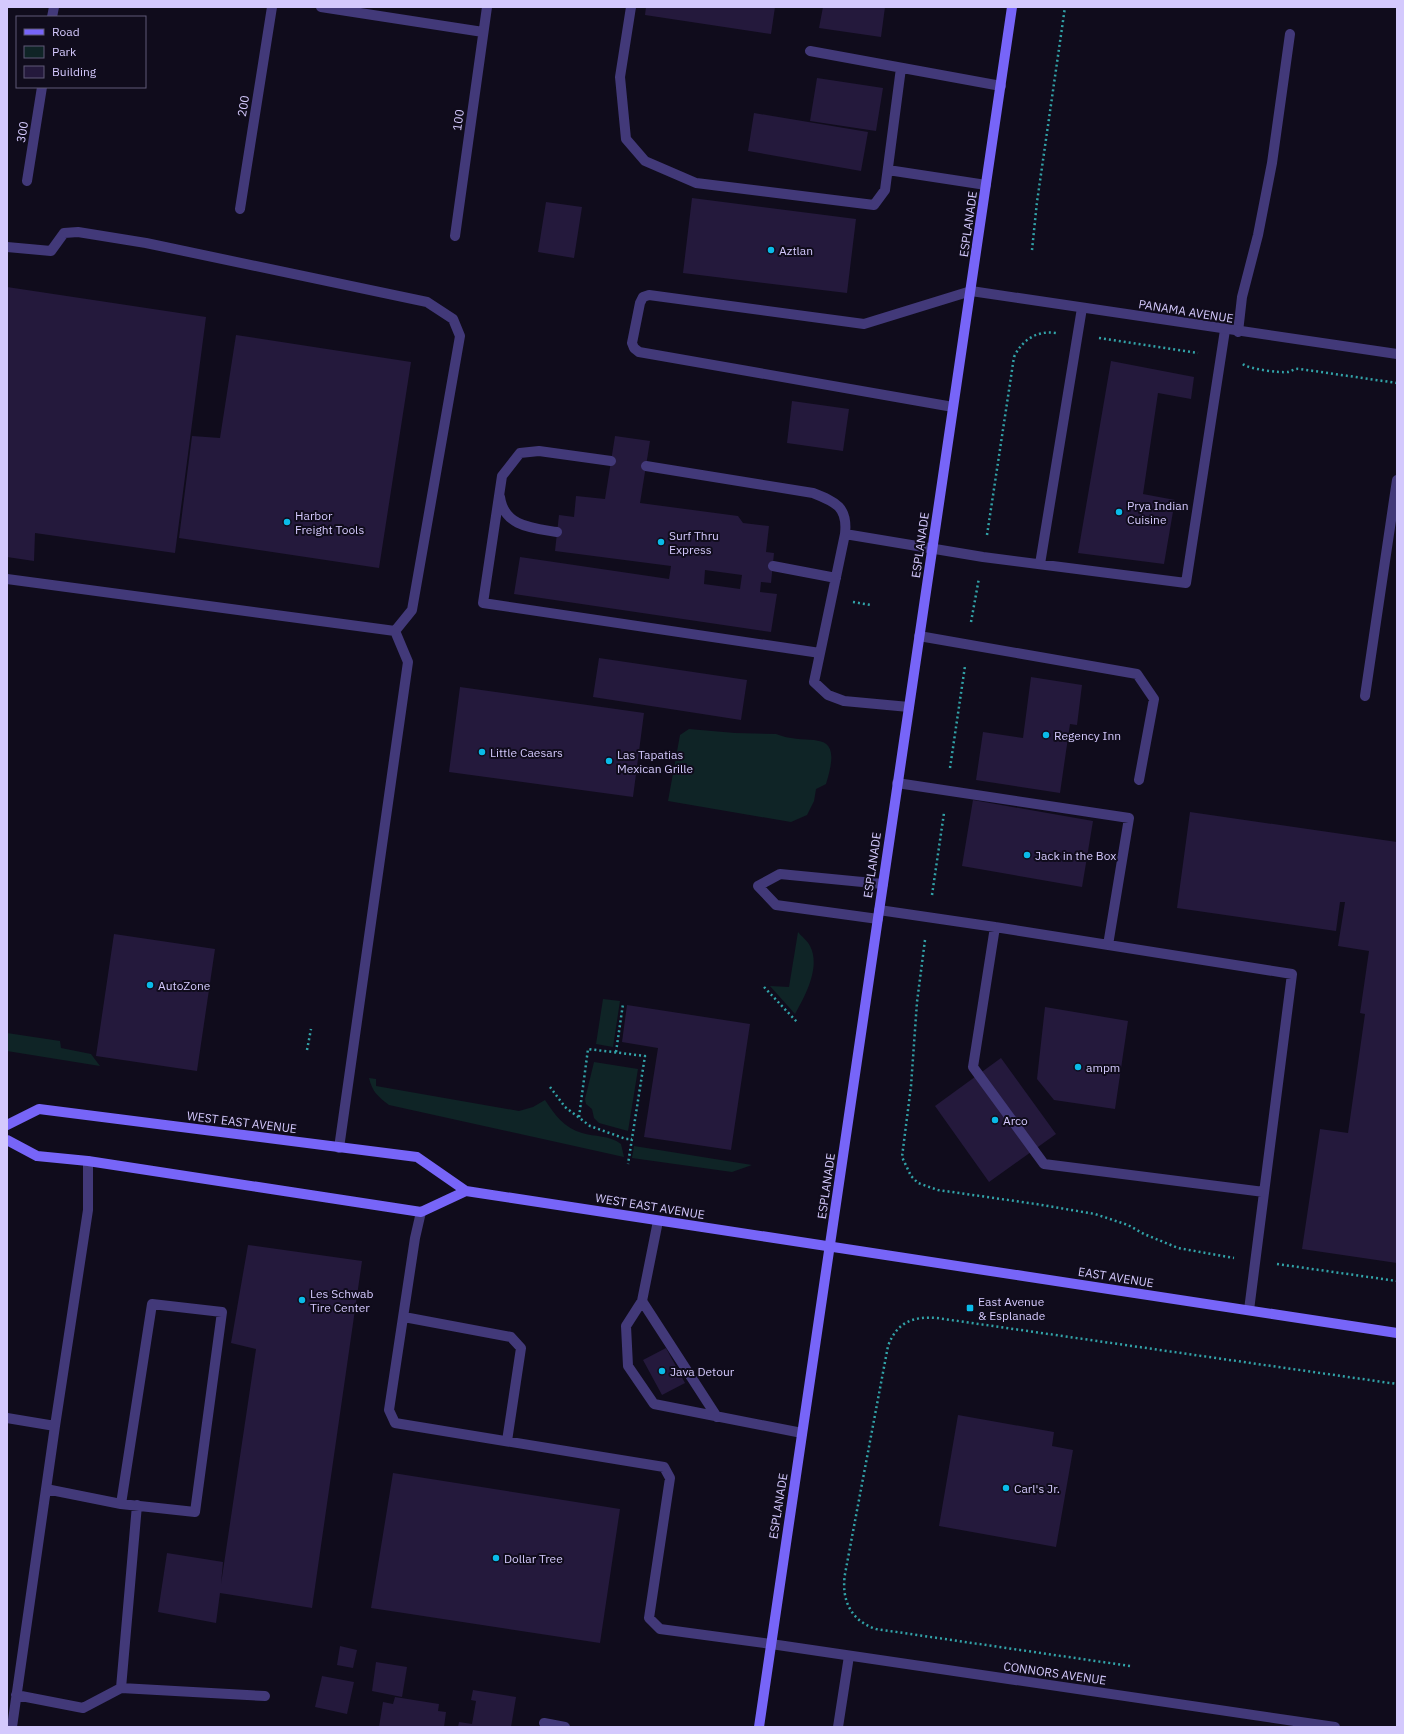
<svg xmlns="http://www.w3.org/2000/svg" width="1404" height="1734" font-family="'IBM Plex Sans',sans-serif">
<rect width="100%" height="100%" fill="#100c1c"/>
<path fill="#0f2426" d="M689,729L735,733L776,734C810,748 845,723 826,784L816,789L814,801L807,815L791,822L668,801L680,735Z
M798,932C801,936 808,941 810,946C821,967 805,996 795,1014L770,986L789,987Z
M603,999L620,1001L613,1047L596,1044Z
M7,1033L60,1041L61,1048L91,1054L100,1066L7,1051Z
M594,1062L638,1069L628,1131L599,1123L594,1118L592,1109L586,1104L585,1099Z
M369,1078L376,1079V1086L519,1111L533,1107L545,1100C555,1115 564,1128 582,1133C595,1137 609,1135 621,1144L624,1157L389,1105C378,1097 372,1091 369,1078Z
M634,1146L752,1165L732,1172L632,1158Z"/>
<path fill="#24193c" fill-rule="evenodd" d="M646,7H775L771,34L645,15Z
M823,7H885L881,37L819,28Z
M817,78L883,88L876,131L810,121Z
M754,113L868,132L861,171L748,151Z
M692,198L856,219L847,293L683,273Z
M546,202L582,207L574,258L538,252Z
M7,287L206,317L175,553L35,533L34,561L7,557Z
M236,335L411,362L379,568L179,538L192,436L220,438Z
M1111,361L1194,377L1191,399L1158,393L1143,494L1175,500L1164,564L1078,553Z
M792,401L849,409L843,451L787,443Z
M615,436L650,441L640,503L738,516L743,523L769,526L766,552L774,553L771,583L761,582L760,592L777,594L771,632L514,594L520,557L669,579L671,566L555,551L559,515L574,517L576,496L605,499ZM705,570L742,575L740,589L704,584Z
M599,658L747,680L741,720L593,697Z
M1031,677L1082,685L1077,725L1070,724L1060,793L976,780L983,732L1023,738Z
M460,687L644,713L633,797L449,772Z
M973,800L1093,821L1082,887L962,866Z
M1190,812L1397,842V1263L1302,1249L1320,1129L1348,1133L1365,1014L1360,1013L1369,951L1338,946L1345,902H1340L1336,931L1177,908Z
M114,934L215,949L197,1071L96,1056Z
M627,1005L750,1024L731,1150L644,1137L658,1048L622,1042Z
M1045,1007L1128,1021L1115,1109L1054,1100L1037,1079Z
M1001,1058L1056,1134L989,1182L935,1106Z
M248,1245L362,1261L312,1608L220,1593L216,1623L158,1612L167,1553L223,1562L221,1584L256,1349L231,1343Z
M666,1348L685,1383L662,1395L643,1360Z
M958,1415L1054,1432L1052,1446L1073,1450L1056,1547L939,1526Z
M393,1473L620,1509L600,1643L371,1608Z
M340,1646L357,1650L353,1668L337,1665Z
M376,1662L407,1667L402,1697L372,1691Z
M322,1676L354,1682L347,1714L315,1707Z
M473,1690L516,1697L511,1727H458L459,1722L472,1724L476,1701L471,1700Z
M395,1697L439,1704L438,1711L446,1712L444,1727H379L383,1702L393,1704Z"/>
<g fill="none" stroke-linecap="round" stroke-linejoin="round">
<path stroke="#32a3a8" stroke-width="2.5" stroke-dasharray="2 3" stroke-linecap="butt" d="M1032,250L1037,202L1065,7
M1099,338L1198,353
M1243,364C1248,369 1280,373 1288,372C1292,371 1295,368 1300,369L1397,383
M987,535L1014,357C1022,340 1037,330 1056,333
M853,602L871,605
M971,622L979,578
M950,768L965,666
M932,895L944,813
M925,940L917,1002L911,1086L902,1157L911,1176L918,1183L938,1190L1036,1204L1095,1214L1128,1225L1144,1234L1178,1248L1234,1258
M764,987L797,1022
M307,1050L311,1029
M616,1052L623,1004
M550,1087L565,1107L590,1126L626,1139H632
M579,1117L588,1049L645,1056L628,1164
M1277,1264L1397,1281
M1130,1666L876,1629C851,1621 841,1600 845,1574L888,1346C897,1322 913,1316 937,1318L1397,1384"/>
<path stroke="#423979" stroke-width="10" d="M631,7L620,77L626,139L645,161L696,183L874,205L885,190L901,68
M810,51L1001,86
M888,170L986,185
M7,247L51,251L64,233L78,232L146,243L427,302L453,319L460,336L412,610L395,631
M1238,332L1242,297L1258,235L1272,163L1290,34
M953,407L639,352L634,348L632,343L640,303L643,297L649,295L864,324L971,291
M611,461L539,451L520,453L502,476L483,603L820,653
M646,466L813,493C836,502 848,507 845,534L814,682L828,695L844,701L909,707
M500,497C504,527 533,528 557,532
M845,534L983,557L1186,583L1225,330
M1040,564L1082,308
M773,566L836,578
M7,579L395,631L408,662L339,1148
M919,636L1137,674L1154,699L1139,780
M1365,696L1397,480
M897,783L1129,818L1108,945
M879,910L995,927L1292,974L1249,1310
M878,919L776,905L758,886L780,874L883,884
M995,927L973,1067L1044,1164L1264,1192
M421,1212L415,1238L389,1410L395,1423L664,1467L670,1478L649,1618L660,1629L771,1644
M658,1221L642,1301L626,1326L628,1366L654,1404L802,1433
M642,1301L717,1417
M404,1317L511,1337L521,1348L507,1441
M7,1418L55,1426L88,1210V1161
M46,1489L121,1504L195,1512L222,1312L152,1304L121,1504
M137,1505L121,1688L265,1696
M16,1695L83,1708L121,1688
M544,1723L565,1727
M12,1727L55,1426
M838,1727L849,1656"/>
<path stroke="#423979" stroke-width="10" d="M321,7L483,32
M52,17L54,7
M27,181L42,87
M240,209L272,7
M455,236L487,7
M971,291L1397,354
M771,1644L1335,1727"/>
<path stroke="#7765f8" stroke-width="10" d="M7,1125L39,1109L417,1157L466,1191L1397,1333
M7,1140L37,1156L88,1161L421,1212L466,1191
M759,1727L1012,7"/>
</g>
<g fill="#0abbe8" stroke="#100c1c" stroke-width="1.5">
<circle cx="771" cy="250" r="4"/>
<circle cx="1119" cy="512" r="4"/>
<circle cx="287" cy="522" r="4"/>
<circle cx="661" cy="542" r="4"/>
<circle cx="1046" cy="735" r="4"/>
<circle cx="482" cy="752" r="4"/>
<circle cx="609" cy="761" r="4"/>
<circle cx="1027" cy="855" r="4"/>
<circle cx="150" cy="985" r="4"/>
<circle cx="1078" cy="1067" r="4"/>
<circle cx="995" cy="1120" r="4"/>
<circle cx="302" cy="1300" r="4"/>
<rect x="966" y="1304" width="8" height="8" rx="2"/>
<circle cx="662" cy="1371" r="4"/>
<circle cx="1006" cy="1488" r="4"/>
<circle cx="496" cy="1558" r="4"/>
</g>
<g text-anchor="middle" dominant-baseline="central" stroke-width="4" stroke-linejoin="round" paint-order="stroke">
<g font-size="12" fill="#d4c9fd" stroke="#100c1c">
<text transform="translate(243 106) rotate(-81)">200</text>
<text transform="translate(458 120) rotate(-82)">100</text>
<text transform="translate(22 132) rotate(-81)">300</text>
<text transform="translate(968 224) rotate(-82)">ESPLANADE</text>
<text transform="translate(1186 311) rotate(9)">PANAMA AVENUE</text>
<text transform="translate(920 545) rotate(-82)">ESPLANADE</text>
<text transform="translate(872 865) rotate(-82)">ESPLANADE</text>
<text transform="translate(242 1122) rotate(7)">WEST EAST AVENUE</text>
<text transform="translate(826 1186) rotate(-82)">ESPLANADE</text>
<text transform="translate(650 1206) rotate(9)">WEST EAST AVENUE</text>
<text transform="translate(1116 1277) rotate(9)">EAST AVENUE</text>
<text transform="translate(778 1506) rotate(-81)">ESPLANADE</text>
<text transform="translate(1055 1673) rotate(8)">CONNORS AVENUE</text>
</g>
<g font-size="12" fill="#d4c9fd" stroke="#100c1c" text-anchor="start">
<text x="779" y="250">Aztlan</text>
<text x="1127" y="505">Prya Indian<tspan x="1127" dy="14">Cuisine</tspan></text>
<text x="295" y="515">Harbor<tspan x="295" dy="14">Freight Tools</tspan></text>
<text x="669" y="535">Surf Thru<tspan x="669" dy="14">Express</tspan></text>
<text x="1054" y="735">Regency Inn</text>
<text x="490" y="752">Little Caesars</text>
<text x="617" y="754">Las Tapatias<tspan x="617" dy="14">Mexican Grille</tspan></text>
<text x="1035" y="855">Jack in the Box</text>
<text x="158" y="985">AutoZone</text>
<text x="1086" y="1067">ampm</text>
<text x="1003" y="1120">Arco</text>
<text x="310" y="1293">Les Schwab<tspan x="310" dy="14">Tire Center</tspan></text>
<text x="978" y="1301">East Avenue<tspan x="978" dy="14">&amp; Esplanade</tspan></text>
<text x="670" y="1371">Java Detour</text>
<text x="1014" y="1488">Carl's Jr.</text>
<text x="504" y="1558">Dollar Tree</text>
</g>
</g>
<rect width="1404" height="1734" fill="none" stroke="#d4c9fd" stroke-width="16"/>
<rect x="16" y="16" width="130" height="72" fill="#100c1c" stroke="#5e5876"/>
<rect x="24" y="29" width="20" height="6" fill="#7765f8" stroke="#5e5876"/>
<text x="52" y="36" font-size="12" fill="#d4c9fd">Road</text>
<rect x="24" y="46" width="20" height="12" fill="#0f2426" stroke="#5e5876"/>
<text x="52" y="56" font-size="12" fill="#d4c9fd">Park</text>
<rect x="24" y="66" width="20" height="12" fill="#24193c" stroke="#5e5876"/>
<text x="52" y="76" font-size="12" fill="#d4c9fd">Building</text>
</svg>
